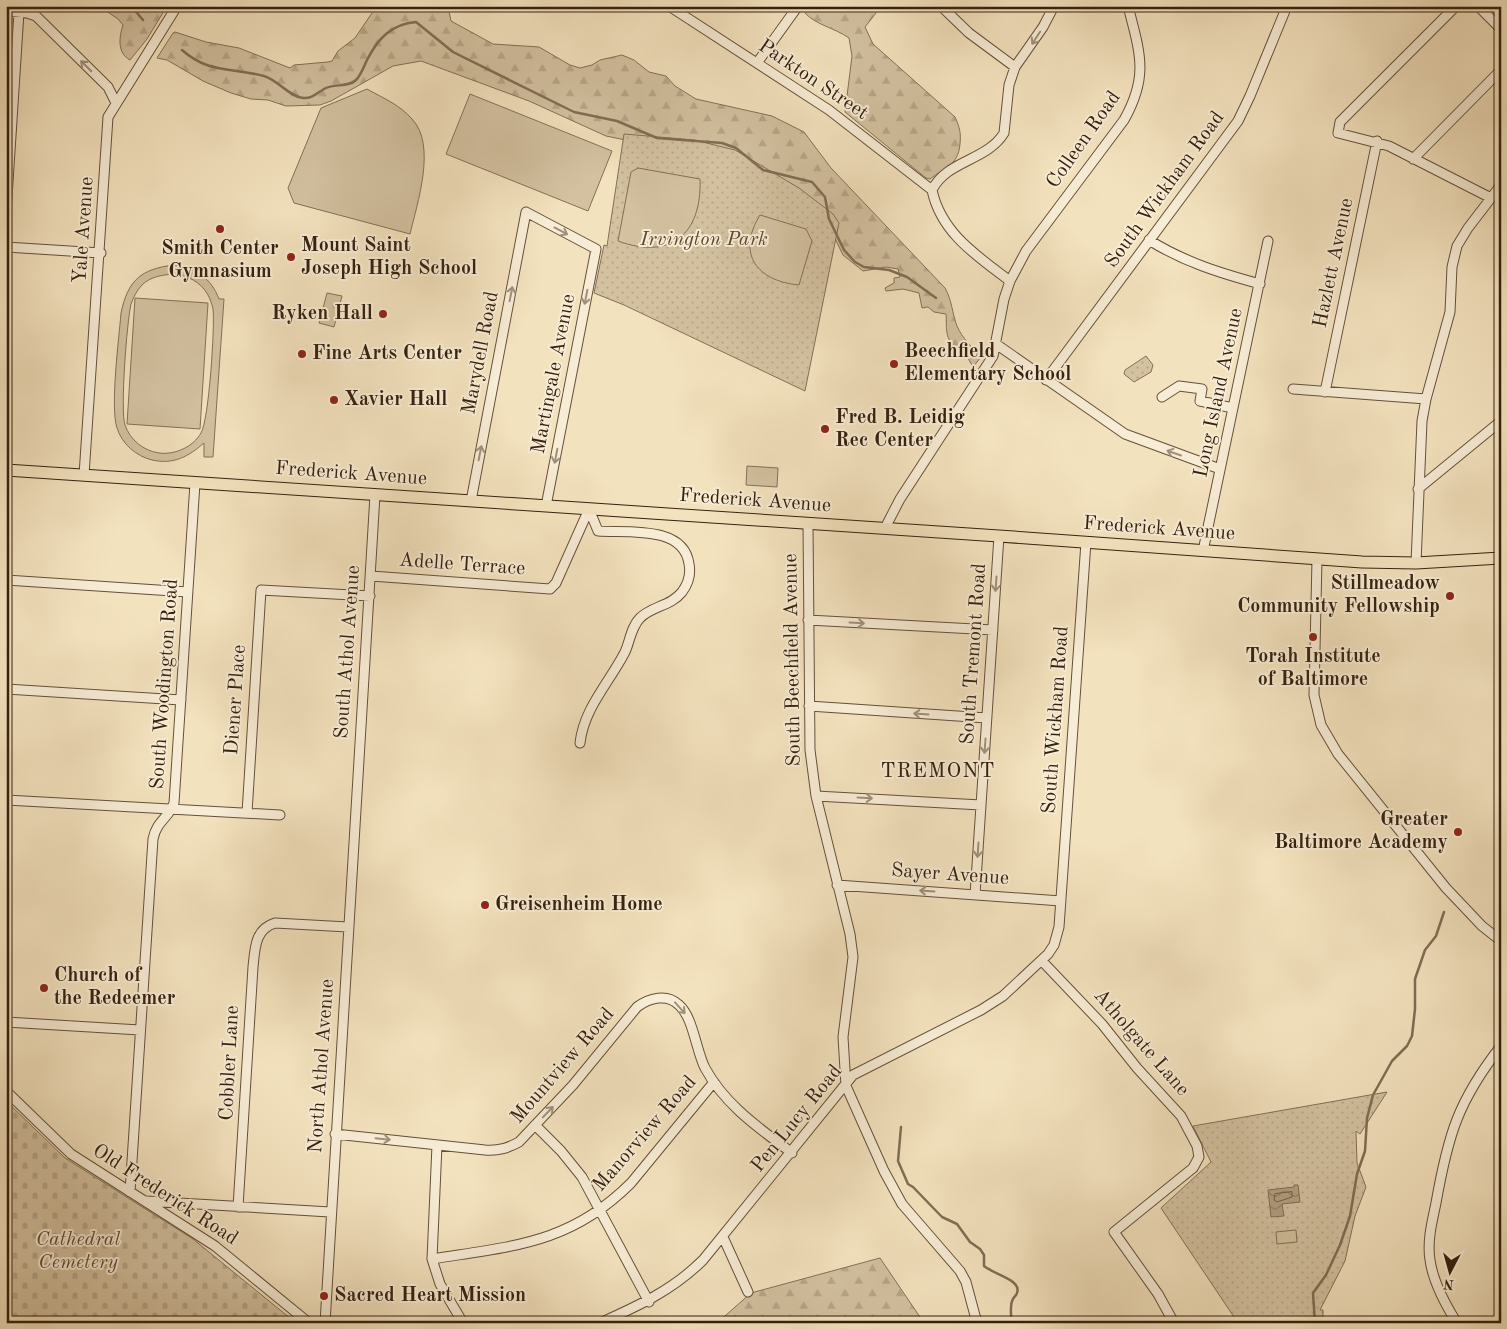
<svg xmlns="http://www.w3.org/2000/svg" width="1507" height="1329" font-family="'Old Standard TT',serif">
<defs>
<pattern id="grass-tufts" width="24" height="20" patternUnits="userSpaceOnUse" patternTransform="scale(1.25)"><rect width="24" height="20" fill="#d3c1a0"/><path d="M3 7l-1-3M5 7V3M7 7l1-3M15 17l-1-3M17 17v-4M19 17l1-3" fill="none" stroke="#b6a689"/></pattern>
<pattern id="forest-firs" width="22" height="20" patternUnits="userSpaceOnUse" patternTransform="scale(1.25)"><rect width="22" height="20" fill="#d3c1a0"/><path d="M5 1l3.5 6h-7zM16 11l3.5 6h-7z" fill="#b6a689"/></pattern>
<pattern id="cemetery-stones" width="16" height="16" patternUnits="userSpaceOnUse" patternTransform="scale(1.25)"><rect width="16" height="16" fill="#d3c1a0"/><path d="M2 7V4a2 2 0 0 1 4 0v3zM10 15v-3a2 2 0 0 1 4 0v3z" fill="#b6a689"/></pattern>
<pattern id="park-dots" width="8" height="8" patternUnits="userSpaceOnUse" patternTransform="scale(1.25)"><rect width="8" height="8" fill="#d3c1a0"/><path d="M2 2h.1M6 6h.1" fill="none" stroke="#b6a689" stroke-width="1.8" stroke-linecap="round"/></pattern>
<pattern id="water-waves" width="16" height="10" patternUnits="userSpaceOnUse" patternTransform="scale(1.25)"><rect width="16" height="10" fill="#b3a082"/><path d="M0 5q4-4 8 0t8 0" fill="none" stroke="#928269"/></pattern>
</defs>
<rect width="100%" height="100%" fill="#f3e2be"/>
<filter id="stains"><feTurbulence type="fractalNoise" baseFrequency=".004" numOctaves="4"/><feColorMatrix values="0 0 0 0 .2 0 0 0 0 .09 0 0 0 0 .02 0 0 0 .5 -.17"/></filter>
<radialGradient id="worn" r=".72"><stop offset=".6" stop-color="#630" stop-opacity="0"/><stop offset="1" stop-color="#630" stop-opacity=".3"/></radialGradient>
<path fill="url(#grass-tufts)" stroke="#847057" d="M327,293L342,296L334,327L319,323Z"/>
<path fill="url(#forest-firs)" stroke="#847057" d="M99,6H146L148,12L151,6H167L147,39L130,60C117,53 119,37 123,25L118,19Z
M448,6L451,21L493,44L539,47L570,65L580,68L592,65L600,60L622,55L634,60L649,72L666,76L675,86L696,99L772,116L804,132L831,168L945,288C952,300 952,313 957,326C962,338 972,347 981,357L973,367L961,346L955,347C944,337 947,327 946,314L934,312L928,307L922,308L919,293L903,289L886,291L885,288L894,283V278L900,277L898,269L886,267L863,271L843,255L823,214L640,143L606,136L529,101L421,61L393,66L331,101L320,105L286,106L268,100L251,99L231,93L203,81L167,60L157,58L173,33L175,32L206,42L239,48L290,68L294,65L328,62L332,61L338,51L355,38L376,7Z
M806,6H848L853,10L859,6H876V13L865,27L873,44L955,117C960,128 961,133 960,144C958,166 945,167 930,179L926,178L845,112L852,56L849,38C835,28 816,25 805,13Z
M880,1258L924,1323H717L751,1293Z"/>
<path fill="url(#cemetery-stones)" stroke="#847057" d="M6,1101L65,1158L193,1239L296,1323H6Z"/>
<path fill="url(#park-dots)" stroke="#847057" d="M624,134L694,140L735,150L799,188L833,214L839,223L805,391L624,305L594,293L604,245L607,246Z
M1146,356L1153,365L1151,372L1134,382L1124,374L1125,370Z
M1387,1092L1360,1134L1356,1131L1357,1163L1366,1187L1355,1216L1345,1261L1320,1310H1323V1317L1236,1320L1161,1208L1211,1162L1193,1126Z"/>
<path fill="#d3c1a0" stroke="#847057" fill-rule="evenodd" d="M367,89C383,98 400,105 412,119C437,145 417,204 410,234L294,203L288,188L321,108Z
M470,94L612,151L588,211L446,154Z
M638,168L700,179C702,235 670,260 618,241L631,172Z
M760,215L806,229L812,241L799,285C757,281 736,254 760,215Z
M174,265C196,268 211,278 219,299H224L213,457H204V443C189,456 174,465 152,460C136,456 122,444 117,428C110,406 119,339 121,313C128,280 141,269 174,265ZM174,274C188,276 200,281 208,295C210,299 212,304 213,309C215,326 209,420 201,433C193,447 175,455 159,453C144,451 130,440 125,425C120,410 127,321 131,304C133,298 137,290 142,285C151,276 163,275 174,274Z
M135,298L208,303L200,429L127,424Z
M747,466L778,468L777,487L746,485Z
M1296,1230L1297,1242L1277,1244L1276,1232Z"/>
<path fill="url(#water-waves)" stroke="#816d54" d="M1294,1185H1298L1300,1202L1282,1204L1284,1216L1271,1217L1268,1190L1294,1187Z"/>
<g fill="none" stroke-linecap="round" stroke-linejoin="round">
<path stroke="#746048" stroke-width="1" d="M1292,1192V1197L1277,1202L1274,1200L1275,1194Z"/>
<path stroke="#816d54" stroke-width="2.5" d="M131,6L143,20
M182,50C209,74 231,67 264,76C278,80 288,96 303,98C312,99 317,93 324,89C333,83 348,88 356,80C361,75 364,66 367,60C378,38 392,24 416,22L453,52L574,112L617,121L657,138L722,143L736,148L763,170L812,182L825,197L829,219L844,250L855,262L864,267L889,270L907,277L936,298
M901,1127L898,1161L908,1184L913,1187L942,1217L957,1224L970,1242L980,1249L984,1255V1266C995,1275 1022,1280 1017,1293C1017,1295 1013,1298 1013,1299C1009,1305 1012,1316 1011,1323
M1315,1323L1313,1293L1326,1275L1340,1245L1350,1216L1357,1174L1365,1151L1367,1118L1373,1095L1392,1061L1407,1046L1412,1036L1415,1009V979L1425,950L1436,936L1444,912"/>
<defs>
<path id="minor" d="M669,6L829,110L932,190
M941,6L969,33L1015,67
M1456,6L1340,122L1338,133L1389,146L1491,198
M1478,6L1501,29
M6,11L27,13L36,16L108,87L116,103
M757,63L798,6
M1413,159L1501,70
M6,213L19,12
M1149,240C1184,262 1220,273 1260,284
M6,247L101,253
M1010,281C977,256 941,233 932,190C947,160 987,161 1004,133L1009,85L1015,67L1043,27L1054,6
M996,344L1125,434L1220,469
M1046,380L1238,121L1250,96L1287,6
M1293,389L1426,399
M1325,392L1377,141
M1162,397L1179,386L1202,389L1200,401L1233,408
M84,475L108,117L177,6
M1418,489L1501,421
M471,501L526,212L596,249L546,506
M808,523L810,750L816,796L850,934L853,957L843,1037L846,1086L884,1171L902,1204L960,1271L966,1282L977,1323
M885,528L900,499L993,356L1004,299L1010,281L1026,251L1124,120C1149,76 1140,53 1128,6
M1203,551L1268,241
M1317,559L1314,695L1321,725L1338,754L1446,888L1482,926L1501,941
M1416,563L1422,421L1426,399L1450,312L1452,267L1457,246L1468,228L1501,185
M371,576L550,589L556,583L589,509
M6,580L188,592
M808,620L993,630
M6,689L181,700
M809,706L987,718
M580,743C584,708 609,683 625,652C630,641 631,627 640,618C652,606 671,606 682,592C688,584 691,574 689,564C684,525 627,533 598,531L589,509
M816,796L981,805
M6,800L280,815
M247,813L261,590L370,596
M837,885L1061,901
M975,895L999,536
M1042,961L1102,1024L1137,1068L1181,1116L1197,1146L1199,1157L1193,1168L1114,1232L1158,1294L1174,1323
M6,1022L140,1030
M6,1091L71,1154L215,1246L309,1323
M535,1125L561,1151L582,1177L649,1302
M335,1134L485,1150C499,1151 508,1148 519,1142L573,1085L637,1007C649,998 667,993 679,1005C693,1017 696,1050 705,1068C725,1105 759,1128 792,1153
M437,1145L432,1259L440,1284L463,1323
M130,1192L153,839C157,820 169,818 174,803L195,483
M146,1201L330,1212
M238,1207L253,967C255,948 255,929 275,923L348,927
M723,1237L748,1292
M432,1259C513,1246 570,1244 631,1183L714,1082
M325,1323L375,495
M600,1323C638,1306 673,1290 703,1260L853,1075L981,1010L1003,996L1048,954L1054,945L1059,927L1086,542
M1457,1323C1445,1304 1433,1282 1430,1260C1427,1241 1432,1222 1436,1203C1448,1135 1458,1101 1501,1046"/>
<path id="major" d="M6,470L999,536L1362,562L1416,563L1501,558"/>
</defs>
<use href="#minor" stroke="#65503a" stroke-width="11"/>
<use href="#major" stroke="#36200e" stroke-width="13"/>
<use href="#minor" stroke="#f7ecd5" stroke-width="9"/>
<use href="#major" stroke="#f3e2be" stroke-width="11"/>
</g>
<defs><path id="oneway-shaft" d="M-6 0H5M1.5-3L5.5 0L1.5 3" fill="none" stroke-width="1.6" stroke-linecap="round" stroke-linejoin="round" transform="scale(1.25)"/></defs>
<g stroke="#a0907b">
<use href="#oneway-shaft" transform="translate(1036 38) rotate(123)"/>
<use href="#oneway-shaft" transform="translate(86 66) rotate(-135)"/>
<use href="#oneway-shaft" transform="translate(561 231) rotate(28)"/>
<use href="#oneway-shaft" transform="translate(511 294) rotate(-79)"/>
<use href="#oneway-shaft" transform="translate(586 297) rotate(101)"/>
<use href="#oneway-shaft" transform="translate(480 453) rotate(-79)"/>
<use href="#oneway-shaft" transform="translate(1174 453) rotate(-161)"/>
<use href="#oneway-shaft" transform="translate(556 456) rotate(101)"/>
<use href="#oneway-shaft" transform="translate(996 584) rotate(94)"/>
<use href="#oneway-shaft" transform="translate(857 623) rotate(3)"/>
<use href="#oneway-shaft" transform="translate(921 714) rotate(-176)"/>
<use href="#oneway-shaft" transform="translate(985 746) rotate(94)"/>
<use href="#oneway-shaft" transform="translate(865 798) rotate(3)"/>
<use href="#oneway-shaft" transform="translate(978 850) rotate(94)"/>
<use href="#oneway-shaft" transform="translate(927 891) rotate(-176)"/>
<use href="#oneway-shaft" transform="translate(680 1008) rotate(48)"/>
<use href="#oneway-shaft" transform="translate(548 1112) rotate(-46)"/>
<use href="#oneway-shaft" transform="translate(383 1139) rotate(6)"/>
</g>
<g fill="#8f2418" stroke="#f7ecd5" stroke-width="2">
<circle cx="220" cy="229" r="5"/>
<circle cx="291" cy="257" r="5"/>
<circle cx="383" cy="314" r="5"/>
<circle cx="302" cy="354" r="5"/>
<circle cx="894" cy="364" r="5"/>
<circle cx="334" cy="400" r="5"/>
<circle cx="825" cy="429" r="5"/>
<circle cx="1450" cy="596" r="5"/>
<circle cx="1313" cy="637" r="5"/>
<circle cx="1458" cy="832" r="5"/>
<circle cx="485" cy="905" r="5"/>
<circle cx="44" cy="988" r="5"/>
<circle cx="324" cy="1296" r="5"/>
</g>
<g text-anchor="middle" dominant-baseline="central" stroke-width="4" stroke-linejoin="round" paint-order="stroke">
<g font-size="20" fill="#36200e" stroke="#f7ecd5">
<text transform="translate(813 80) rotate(34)">Parkton Street</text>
<text transform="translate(1084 140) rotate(-55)">Colleen Road</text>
<text transform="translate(1165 190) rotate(-54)">South Wickham Road</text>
<text transform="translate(84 230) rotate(-86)">Yale Avenue</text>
<text transform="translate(1334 263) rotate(-78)">Hazlett Avenue</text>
<text transform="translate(481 353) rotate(-79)">Marydell Road</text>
<text transform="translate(554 374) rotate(-79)">Martingale Avenue</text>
<text transform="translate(1219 393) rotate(-78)">Long Island Avenue</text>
<text transform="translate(351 474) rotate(4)">Frederick Avenue</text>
<text transform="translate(755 501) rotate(4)">Frederick Avenue</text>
<text transform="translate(1159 529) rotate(4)">Frederick Avenue</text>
<text transform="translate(462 565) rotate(4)">Adelle Terrace</text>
<text transform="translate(348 652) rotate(-86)">South Athol Avenue</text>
<text transform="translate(974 654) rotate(-86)">South Tremont Road</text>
<text transform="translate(793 660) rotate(-91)">South Beechfield Avenue</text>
<text transform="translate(165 684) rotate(-86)">South Woodington Road</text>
<text transform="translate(236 700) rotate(-86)">Diener Place</text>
<text transform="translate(1056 720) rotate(-86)">South Wickham Road</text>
<text transform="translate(950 875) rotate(4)">Sayer Avenue</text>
<text transform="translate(1141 1043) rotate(49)">Atholgate Lane</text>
<text transform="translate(230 1063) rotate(-87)">Cobbler Lane</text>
<text transform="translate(322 1066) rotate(-86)">North Athol Avenue</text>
<text transform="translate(563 1066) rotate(-49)">Mountview Road</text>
<text transform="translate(797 1119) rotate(-51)">Pen Lucy Road</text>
<text transform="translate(645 1134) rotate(-49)">Manorview Road</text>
<text transform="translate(165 1195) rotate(33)">Old Frederick Road</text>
</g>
<g font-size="20" font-style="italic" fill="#5d4832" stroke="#f7ecd5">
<text x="704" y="240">Irvington Park</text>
<text x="78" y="1240">Cathedral<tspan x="78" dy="23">Cemetery</tspan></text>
</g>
<g font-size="20" font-weight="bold" fill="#36200e" stroke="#f7ecd5" text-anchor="start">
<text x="301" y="246">Mount Saint<tspan x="301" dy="23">Joseph High School</tspan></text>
<text x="220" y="249" text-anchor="middle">Smith Center<tspan x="220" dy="23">Gymnasium</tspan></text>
<text x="373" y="314" text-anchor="end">Ryken Hall</text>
<text x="904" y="352">Beechfield<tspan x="904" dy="23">Elementary School</tspan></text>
<text x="312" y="354">Fine Arts Center</text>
<text x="344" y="400">Xavier Hall</text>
<text x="835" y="418">Fred B. Leidig<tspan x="835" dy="23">Rec Center</tspan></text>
<text x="1440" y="584" text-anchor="end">Stillmeadow<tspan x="1440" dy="23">Community Fellowship</tspan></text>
<text x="1313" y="657" text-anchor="middle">Torah Institute<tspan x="1313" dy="23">of Baltimore</tspan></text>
<text x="1448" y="820" text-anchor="end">Greater<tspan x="1448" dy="23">Baltimore Academy</tspan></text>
<text x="495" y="905">Greisenheim Home</text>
<text x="54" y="976">Church of<tspan x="54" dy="23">the Redeemer</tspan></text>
<text x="334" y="1296">Sacred Heart Mission</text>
</g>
<g font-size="21" letter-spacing="1" fill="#36200e" stroke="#f7ecd5">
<text x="938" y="771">TREMONT</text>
</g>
</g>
<rect width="1507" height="1329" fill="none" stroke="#f3e2be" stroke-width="25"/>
<rect x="8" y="8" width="1492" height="1314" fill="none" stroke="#36200e" stroke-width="2.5"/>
<rect x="12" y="12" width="1482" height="1304" fill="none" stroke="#36200e"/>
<g transform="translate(1450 1272) rotate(186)" stroke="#f7ecd5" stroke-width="4" paint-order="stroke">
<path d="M0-4L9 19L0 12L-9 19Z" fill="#36200e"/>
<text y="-8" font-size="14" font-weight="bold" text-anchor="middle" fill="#36200e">N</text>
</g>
<rect width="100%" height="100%" filter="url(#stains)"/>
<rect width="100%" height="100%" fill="url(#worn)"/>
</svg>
